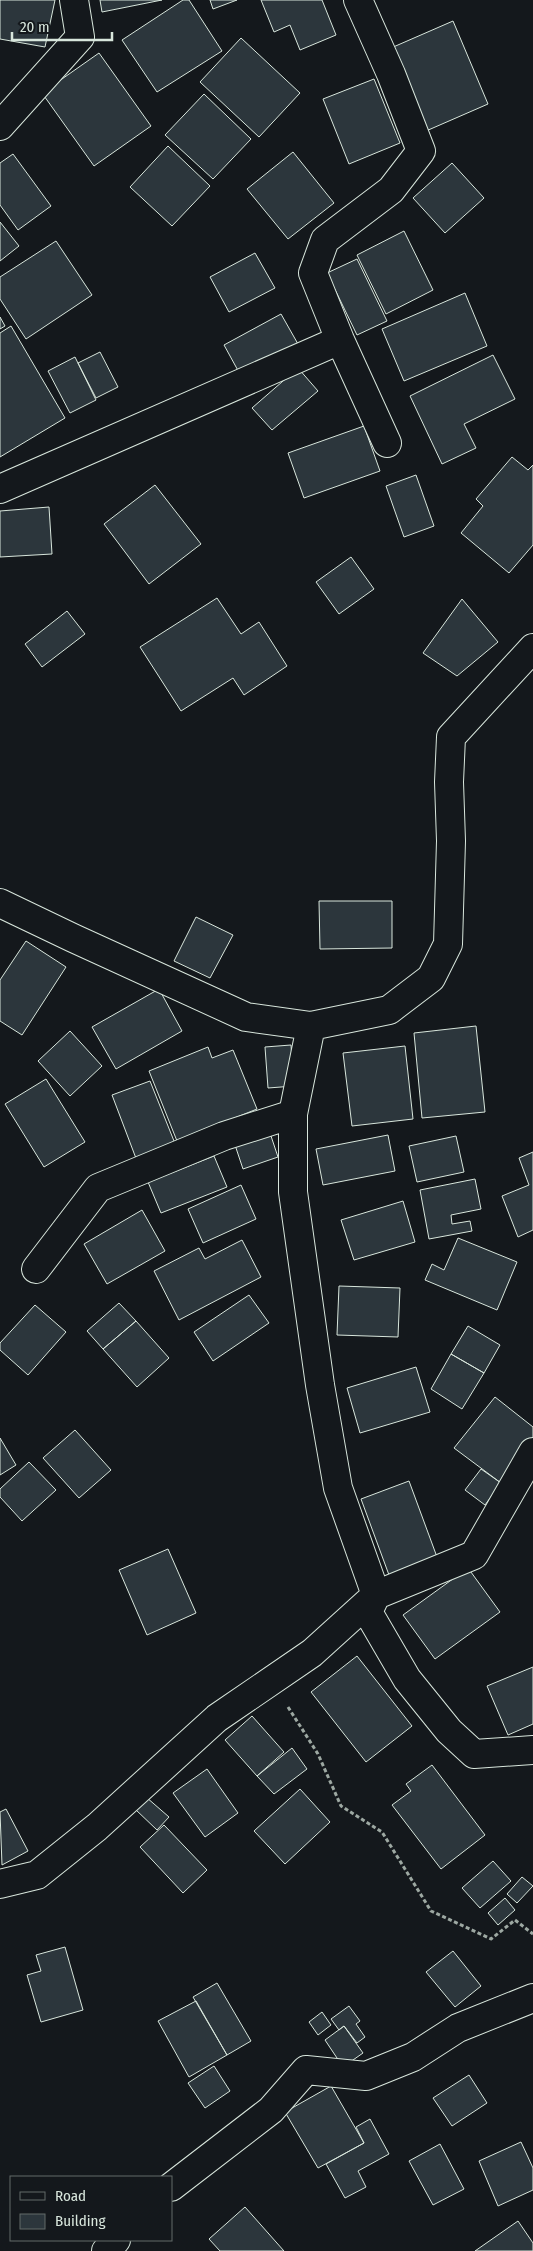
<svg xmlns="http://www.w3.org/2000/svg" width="533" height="2251" font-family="'Fira Sans Condensed',sans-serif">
<rect width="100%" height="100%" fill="#14181c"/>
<path fill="#2c363c" stroke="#d8e6dc" d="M0,0H55L45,47L0,39Z
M100,0H162L102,12Z
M183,0H189L222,51L157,92L122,40Z
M210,0H237L213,9Z
M261,0H322L336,35L300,50L290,25L274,32Z
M453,21L488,104L426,131L391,48Z
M241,38L300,93L259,137L200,82Z
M99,53L151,126L94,166L42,93Z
M374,79L400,143L349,164L323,99Z
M204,94L251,139L213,179L165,135Z
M168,146L210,186L172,226L130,187Z
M293,152L334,203L288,239L247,189Z
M13,154L51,206L18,230L0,205V163Z
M452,163L484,198L445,233L413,198Z
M0,222L19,246L0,261Z
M404,231L433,290L386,314L357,255Z
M56,241L92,295L26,339L0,299V277Z
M255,253L275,288L229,312L210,277Z
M357,259L387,321L357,335L327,273Z
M465,293L487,346L404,381L382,329Z
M281,314L298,344L241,376L224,345Z
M0,317L5,326L0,329Z
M11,326L65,418L0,457V333Z
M100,352L118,387L96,398L78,363Z
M493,355L515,399L464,424L476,448L442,464L410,396Z
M75,357L96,400L70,413L48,371Z
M298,368L318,391L272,430L252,408Z
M364,426L380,471L304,498L288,453Z
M512,457L528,470L533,465V545L509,573L461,533L483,506L476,499Z
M416,475L434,526L404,537L386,486Z
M155,485L201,544L149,584L104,524Z
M49,507L52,554L0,557V511Z
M351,557L374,589L339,614L316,582Z
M217,598L241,634L259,622L287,666L244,695L233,678L181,711L140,647Z
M462,599L498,642L457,676L423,653Z
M67,611L85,634L42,667L25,644Z
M319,901H392V948L320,949Z
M196,917L233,935L210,978L174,961Z
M26,941L66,967L22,1035L0,1021V980Z
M159,989L182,1031L116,1069L92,1027Z
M476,1026L485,1112L422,1118L414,1033Z
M70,1031L102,1066L70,1096L38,1061Z
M291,1045L294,1086L268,1088L265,1047Z
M405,1046L413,1119L352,1126L343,1053Z
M208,1047L212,1058L233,1050L257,1109L177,1141L149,1071Z
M46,1079L85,1142L44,1167L5,1104Z
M150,1081L176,1146L137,1161L112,1095Z
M270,1133L278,1157L243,1169L235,1145Z
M388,1135L395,1171L323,1185L316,1149Z
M456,1136L464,1172L417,1182L409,1146Z
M533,1152V1230L518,1237L502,1196L529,1185L519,1158Z
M214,1156L227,1187L161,1213L148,1182Z
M475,1179L481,1209L451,1215L452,1224L470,1221L472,1231L429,1239L420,1190Z
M241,1185L256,1219L203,1243L188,1209Z
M403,1201L415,1242L354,1260L341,1220Z
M142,1210L165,1251L107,1284L84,1244Z
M458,1238L517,1262L497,1310L425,1280L432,1264L444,1270Z
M242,1240L261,1277L179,1320L154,1271L199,1248L205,1259Z
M339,1286L400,1288L398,1337L337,1335Z
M249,1295L269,1323L213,1361L194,1332Z
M119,1303L136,1321L103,1349L87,1331Z
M35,1305L66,1332L28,1375L0,1350V1343Z
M136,1321L169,1358L137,1387L103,1349Z
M468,1326L500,1345L484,1373L451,1354Z
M451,1354L484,1373L462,1409L431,1389Z
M416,1367L430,1412L360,1433L347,1388Z
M495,1397L533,1427V1442L501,1483L454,1448Z
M75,1430L111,1470L79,1498L43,1458Z
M0,1438L16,1465L0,1475Z
M29,1462L56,1490L22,1521L0,1497V1489Z
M481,1469L501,1483L485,1505L465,1490Z
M409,1481L437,1557L389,1575L361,1499Z
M168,1549L196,1613L147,1635L119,1570Z
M468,1568L500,1612L435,1659L403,1615Z
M357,1656L412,1726L366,1762L311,1692Z
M533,1667V1724L508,1735L487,1686Z
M252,1716L284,1752L257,1776L225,1740Z
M292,1748L307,1769L274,1794L257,1776Z
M432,1765L485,1835L441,1869L392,1805L411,1791L406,1784Z
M207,1769L238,1813L205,1837L173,1793Z
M300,1789L330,1822L285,1864L254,1831Z
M146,1797L169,1817L157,1830L135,1809Z
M6,1809L28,1851L2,1865L0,1812Z
M164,1825L207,1870L183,1893L140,1847Z
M493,1861L511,1881L480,1908L462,1888Z
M522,1877L533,1886L517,1903L507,1894Z
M505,1898L515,1910L498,1925L488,1913Z
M65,1947L83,2010L41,2022L27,1975L41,1971L36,1955Z
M453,1951L481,1986L455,2007L426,1972Z
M217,1983L251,2041L227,2055L193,1997Z
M196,2001L227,2055L189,2077L158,2021Z
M349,2006L360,2021L356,2024L365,2037L357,2043L344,2026L339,2030L331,2019Z
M322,2012L331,2025L318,2035L309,2022Z
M344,2026L363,2053L343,2067L325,2040Z
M214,2066L230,2091L205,2108L188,2083Z
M469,2075L487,2103L452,2126L433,2098Z
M331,2086L364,2143L318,2168L285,2112Z
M370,2119L389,2154L358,2171L366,2187L345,2198L326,2164L364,2143L356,2127Z
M521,2142L533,2168V2190L498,2206L479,2161Z
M440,2144L464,2189L433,2205L409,2161Z
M245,2207L284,2251H220L209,2239Z
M518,2221L533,2243V2251H475Z"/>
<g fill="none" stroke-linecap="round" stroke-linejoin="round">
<defs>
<path id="minor" d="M358,0L391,74L421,151L391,190L325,240L313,273L340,340L387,443
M0,126L80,37L74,0
M0,489L340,340
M0,903L73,938L246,1017L311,1026L389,1010L431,978L448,944L451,841L449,782L451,737L533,648
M311,1026L293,1114V1192L320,1385L338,1488L376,1595L368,1612L407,1679L449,1731L474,1754L533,1750
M36,1269L98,1188L224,1136L293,1114
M0,1884L37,1875L97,1827L217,1718L312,1653L376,1595L474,1555L533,1452
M171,2187L271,2110L306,2070L366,2076L413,2057L458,2028L533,1998
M106,2251L116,2240"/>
</defs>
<use href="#minor" stroke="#d8e6dc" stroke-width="30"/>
<path stroke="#9da8a2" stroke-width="3" stroke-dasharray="4 2.5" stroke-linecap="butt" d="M288,1707L318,1754L341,1806L382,1832L431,1911L491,1939L515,1920L533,1934"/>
<use href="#minor" stroke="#14181c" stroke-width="28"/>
</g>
<rect x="10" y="2176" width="162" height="65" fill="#14181c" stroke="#626a69"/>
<rect x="20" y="2192" width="25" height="8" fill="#14181c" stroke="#626a69"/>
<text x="55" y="2201" font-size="15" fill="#d8e6dc">Road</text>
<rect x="20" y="2214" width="25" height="15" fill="#2c363c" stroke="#626a69"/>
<text x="55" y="2226" font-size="15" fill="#d8e6dc">Building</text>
<path d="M12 32v8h100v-8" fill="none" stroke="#d8e6dc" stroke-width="2.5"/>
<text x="20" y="32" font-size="15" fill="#d8e6dc" stroke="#14181c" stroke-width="4" paint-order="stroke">20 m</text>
</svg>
